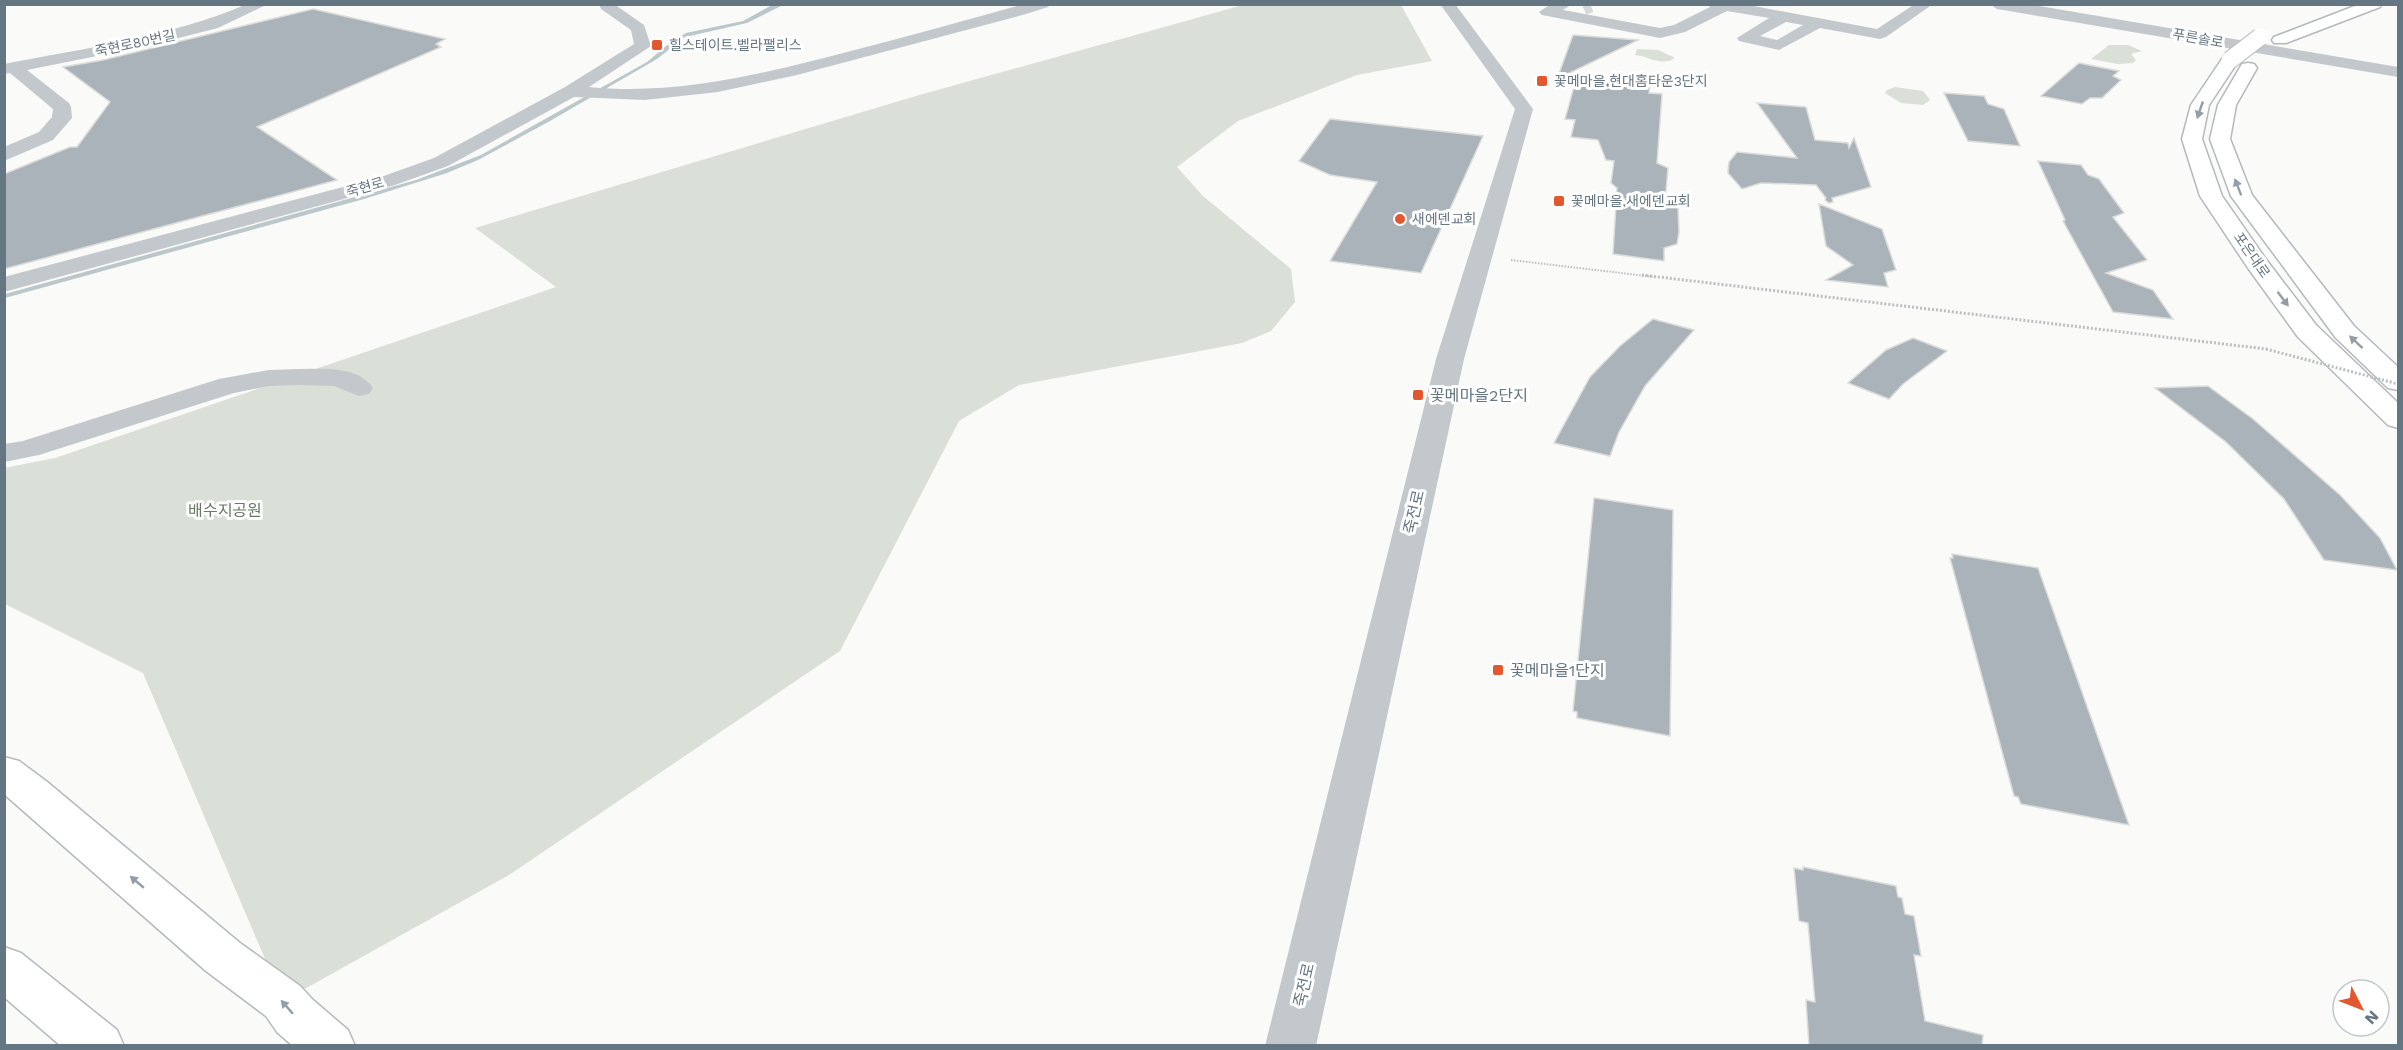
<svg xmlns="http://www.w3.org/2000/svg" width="2403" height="1050" font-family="'Work Sans','Noto Sans KR',sans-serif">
<rect width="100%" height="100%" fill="#fafaf8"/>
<path fill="#dadfd7" d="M1243,5H1401L1432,61L1357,75L1238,121L1177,167L1203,196L1291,269L1295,302L1271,331L1242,343L1019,385L959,421L840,651L509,875L283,1001L143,673L5,604L4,468L55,458L556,287L475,228L916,96Z
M2109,45H2128L2142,51L2131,54L2136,60L2133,63L2118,64L2091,59Z
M1637,49L1658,50L1675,58C1660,67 1649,56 1635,55Z
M1895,87L1923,91L1930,100L1923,105L1901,103L1885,93L1887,90Z"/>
<path fill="#bbc7cb" d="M772,5H783L747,23L685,37L657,59L550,121L478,160L447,173L364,199L5,298V294L416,180L481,155L647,62L672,41L686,33L743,21Z"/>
<path fill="#aab3b9" stroke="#dcdcda" stroke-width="1.5" d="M313,9L445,39L436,44L441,47L257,127L337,180L4,269V174L70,147H77L110,102L63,67L103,60Z
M1573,35L1638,40L1557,79Z
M2079,63L2119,71L2113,76L2121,80L2102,98H2090L2082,104L2041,96Z
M1577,76L1650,82L1649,93L1662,94L1657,163L1668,168L1665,202L1666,204L1678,206L1679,232L1677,244L1664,248V261L1613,254L1617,188L1611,183L1614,161L1606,160L1598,140L1571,137L1575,120L1565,119Z
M1944,93L1984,96L1988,104L2004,109L2020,146L1968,141Z
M1757,103L1806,107L1815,140L1848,143L1849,148L1854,138L1871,187L1832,198L1833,202L1829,203L1825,200L1826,198L1816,185L1761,183L1742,189L1728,173L1729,162L1737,152L1797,158Z
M1330,119L1483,136L1421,273L1330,261L1377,182L1330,175L1299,161Z
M2038,161L2081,165L2088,175L2099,179L2124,213L2113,217L2147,260L2106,273L2153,290L2173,319L2113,312L2063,221L2065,220Z
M1819,204L1882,229L1896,270L1884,273L1888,287L1826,280L1853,265L1826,246Z
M1653,319L1694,330L1645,386L1619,432L1610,456L1554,443L1590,377L1620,346Z
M1913,338L1947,351L1903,384L1889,399L1848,383L1886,350Z
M2208,386L2253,419L2340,495L2380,538L2397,570L2324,560L2284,499L2226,442L2155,388Z
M1594,498L1673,510L1670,736L1577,718V712L1573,711Z
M1952,554L2038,568L2129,825L2021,804L2018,797L2014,796L1950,558H1953Z
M1803,867L1896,886L1898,897L1902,898L1905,914L1914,916L1921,956L1914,955L1925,1021L1983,1035L1982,1046H1809L1806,1000L1815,1002L1808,923L1799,921L1794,868L1803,870Z"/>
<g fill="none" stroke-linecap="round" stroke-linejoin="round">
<path stroke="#d5d9db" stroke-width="17" stroke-dasharray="17 8" stroke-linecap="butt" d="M1583,7L1590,4"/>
<defs>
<path id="major" d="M4,757L19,761L46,781L240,943L300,986L313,1000L348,1030L355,1046H293L277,1032L266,1016L206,971L4,794Z
M4,947L21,953L117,1030L124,1046H61L4,997Z"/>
<path id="highway" d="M2360,4H2382L2380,7L2286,43H2274L2272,40L2274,37Z
M2230,55L2236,56L2239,60L2209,105L2202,139L2222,196L2265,258L2316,325L2398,403V428L2388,425L2298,337L2248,268L2200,196L2182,139L2191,105L2224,56Z
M2248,63L2254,64L2257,68L2236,105L2230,139L2252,195L2354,326L2398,367V390L2388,388L2336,338L2231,196L2210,139L2218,105L2242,64Z"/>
</defs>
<use href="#major" stroke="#b5babe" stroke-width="3"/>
<use href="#highway" stroke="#b4b9bd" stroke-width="3"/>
<path stroke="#bbbfc2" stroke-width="2" stroke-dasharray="1.5 1.5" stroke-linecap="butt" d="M1511,260L1655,277"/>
<path stroke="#bbbfc2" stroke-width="3" stroke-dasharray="2 2" stroke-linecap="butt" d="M1642,275L2266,349"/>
<path fill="#c3c8cc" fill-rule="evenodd" d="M247,4H268L218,28L147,46L27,70L69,103L71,107L72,118L53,140L4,161V147L39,132L52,117L53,109L10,73L4,74V64C86,48 170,37 247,4Z
M599,4H614L644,25L651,46L589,87C678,96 766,73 851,51C909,36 967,20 1024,4H1050L1048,7L1026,14L797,75L718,92L645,100L574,97L448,166L395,185L4,292V277L324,192L381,177L434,158L565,87L634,44L631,30L601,9Z
M1440,4H1455L1533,109L1464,359L1316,1046H1265L1436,359L1515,109Z
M1551,4H1572L1563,10L1660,28L1674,25L1710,7L1708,4H1743L1877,29L1915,4H1933L1886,37L1880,39L1820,28L1779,50L1739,41L1737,38L1769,18L1727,11L1685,32L1660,38L1542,15L1539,12ZM1786,22L1803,25L1777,40L1760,36Z
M1990,4H2027L2398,67V77L1997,9Z
M300,369C324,369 358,366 373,388L369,394L359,396L334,386L300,385L269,386L234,393L39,455L4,462V444L23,441L219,379L269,370Z"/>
<use href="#major" fill="#fff" fill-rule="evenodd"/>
<use href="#highway" fill="#fff" fill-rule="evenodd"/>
<defs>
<path id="highway-bridge" d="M2230,60L2260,37"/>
</defs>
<use href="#highway-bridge" stroke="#b4b9bd" stroke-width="19" stroke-linecap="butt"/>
<path stroke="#bbbfc2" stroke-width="3" stroke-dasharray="2 2" stroke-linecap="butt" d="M2266,349L2398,384"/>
<use href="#highway-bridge" stroke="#fff" stroke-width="17"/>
</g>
<defs><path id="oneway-solid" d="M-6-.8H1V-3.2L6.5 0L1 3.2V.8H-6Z" transform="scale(1.5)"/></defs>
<g fill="#939fa8">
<use href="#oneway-solid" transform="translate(2200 110) rotate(109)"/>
<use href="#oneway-solid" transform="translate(2238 187) rotate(-111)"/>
<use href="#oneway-solid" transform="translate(2283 299) rotate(53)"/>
<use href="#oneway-solid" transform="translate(2356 342) rotate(-137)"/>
<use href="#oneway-solid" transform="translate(137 882) rotate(-140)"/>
<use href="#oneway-solid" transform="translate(287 1007) rotate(-131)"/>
</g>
<g fill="#e4572e" stroke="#fff" stroke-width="2">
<rect x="651" y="39" width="12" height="12" rx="3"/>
<rect x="1536" y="75" width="12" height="12" rx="3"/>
<rect x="1553" y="195" width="12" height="12" rx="3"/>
<circle cx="1400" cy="219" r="6"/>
<rect x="1412" y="389" width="12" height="12" rx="3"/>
<rect x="1492" y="664" width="12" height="12" rx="3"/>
</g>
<g text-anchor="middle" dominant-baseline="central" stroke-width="6" stroke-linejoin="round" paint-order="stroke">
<g font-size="14" fill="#657683" stroke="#fff">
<text transform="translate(2198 38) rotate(10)">푸른솔로</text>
<text transform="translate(135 43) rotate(-12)">죽현로80번길</text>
<text transform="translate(365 187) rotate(-16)">죽현로</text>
<text transform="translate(2252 255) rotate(55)">포은대로</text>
</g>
<g font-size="14" fill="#657683" stroke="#fff" text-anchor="start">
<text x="669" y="45">힐스테이트.벨라팰리스</text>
<text x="1554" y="81">꽃메마을.현대홈타운3단지</text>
<text x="1571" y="201">꽃메마을.새에덴교회</text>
<text x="1412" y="219">새에덴교회</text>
</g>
<g font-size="16" fill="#657683" stroke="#fff" text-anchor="start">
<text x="1430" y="395">꽃메마을2단지</text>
<text x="1510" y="670">꽃메마을1단지</text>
</g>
<g font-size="16" fill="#687a64" stroke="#fff">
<text x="225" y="510">배수지공원</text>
</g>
<g font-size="16" fill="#657683" stroke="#fff">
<text transform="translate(1414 512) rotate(-77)">죽전로</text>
<text transform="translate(1304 985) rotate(-77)">죽전로</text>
</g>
</g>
<rect width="2403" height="1050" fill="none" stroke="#657683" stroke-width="12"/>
<g transform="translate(2361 1008) rotate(132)"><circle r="28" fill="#ffffff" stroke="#c1c8cd" stroke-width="1.5"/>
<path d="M0-4.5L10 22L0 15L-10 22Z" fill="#e4572e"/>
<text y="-9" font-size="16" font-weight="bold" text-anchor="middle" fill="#657683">N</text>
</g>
</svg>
